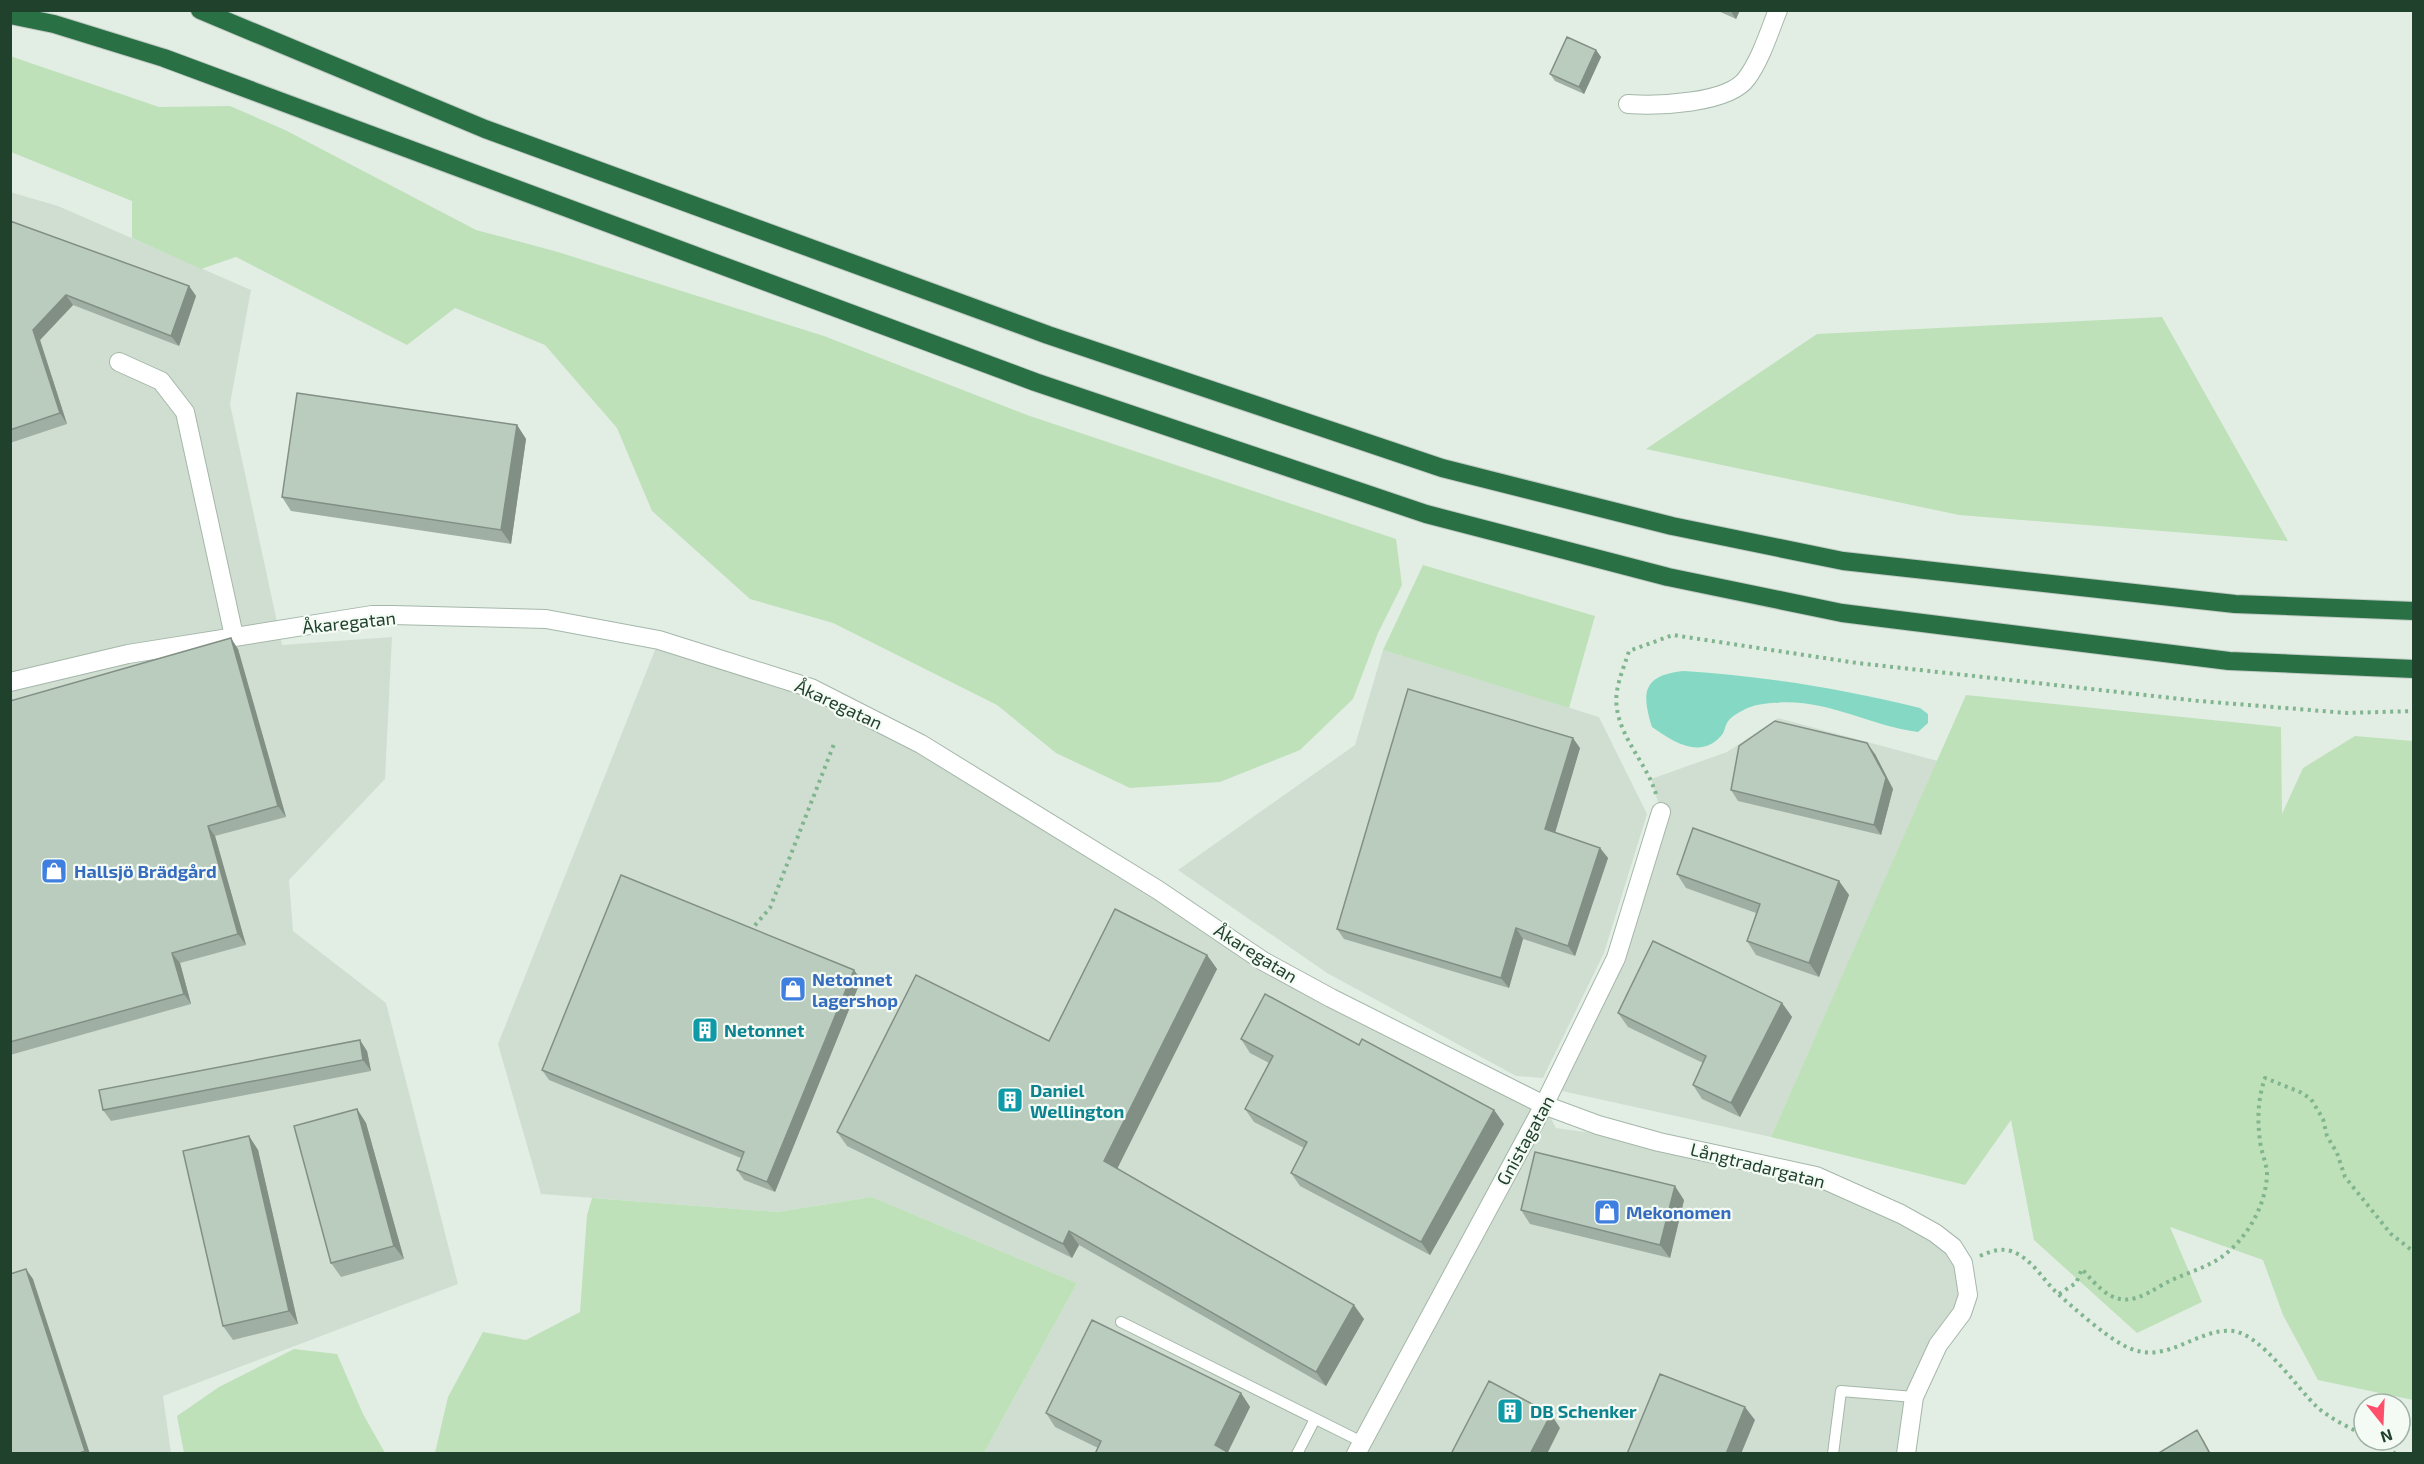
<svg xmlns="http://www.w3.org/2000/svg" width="2424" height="1464" font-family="'Exo 2',sans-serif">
<rect width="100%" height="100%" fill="#e2eee4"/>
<path fill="#d0ded2" d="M10,192L58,206L251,290L230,404L282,645L392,637L385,779L289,880L293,931L386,1003L458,1284L163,1396L171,1453H11Z
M659,640L811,688L1263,961L1544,1105L1556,1128L1659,1142L1815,1176L1953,1247L1968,1295L1938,1345L1906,1453H984L1077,1283L872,1197L777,1212L541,1194L498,1044Z
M1383,650L1599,717L1647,814L1604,953L1543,1078L1516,1076L1327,973L1178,870L1355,745Z
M1778,718L1938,761L1771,1137L1553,1089L1616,958L1661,812L1651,779L1727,752Z"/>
<path fill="#bee1b9" d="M10,56L159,107L230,106L285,130L476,230L558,252L824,336L1027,415L1396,539L1402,585L1378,633L1353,699L1300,750L1220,782L1130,788L1056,753L997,705L833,623L750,599L652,511L617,428L545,345L455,308L407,345L236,257L201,269L132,238V201L11,152Z
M2162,317L2288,541L1959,515L1646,449L1817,334Z
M1423,565L1595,616L1569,708L1383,650Z
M1966,695L2281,727L2282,814L2303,768L2355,736L2413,741V1400L2318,1380L2283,1315L2263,1260L2170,1227L2202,1302L2137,1333L2034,1240L2011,1120L1965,1185L1771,1137Z
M872,1197L1077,1283L984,1453H435L448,1397L483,1332L526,1340L580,1312L587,1215L592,1198L777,1212Z
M294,1349L337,1354L363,1414L385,1453H184L177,1416L219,1387Z"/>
<path fill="#85d9c4" d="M1684,671C1764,676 1843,689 1920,708L1928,714V723L1918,732C1859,724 1822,693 1757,705C1750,706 1734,714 1729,720C1725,724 1725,732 1721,736C1700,760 1672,741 1652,727C1641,692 1643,675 1684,671Z"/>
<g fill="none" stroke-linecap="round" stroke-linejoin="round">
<defs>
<path id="service" d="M1121,1322L1362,1442
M1297,1454L1315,1419
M1833,1454L1841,1391L1914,1397"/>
<path id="minor" d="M1628,104C1656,106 1729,104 1747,78C1761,59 1769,32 1778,10
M119,362L161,381L185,412L234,636
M10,682L128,654L372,615H392L546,619L659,640L811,688L921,744L1158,890L1263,961L1331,998L1544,1105L1598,1125L1659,1142L1816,1176L1901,1214L1935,1233L1953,1247L1963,1263L1968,1295L1962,1313L1938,1345L1914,1397L1906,1454
M1356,1454L1544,1105L1616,958L1661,812"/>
<path id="motorway" d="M200,10L485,129L1048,335L1442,468L1672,526L1843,561L2235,604L2414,611
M10,15L54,24L164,58L1035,382L1426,514L1668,577L1842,613L2229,661L2414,669"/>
</defs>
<use href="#service" stroke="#a4b7a9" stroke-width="12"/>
<use href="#minor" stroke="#a4b7a9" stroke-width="20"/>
<use href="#motorway" stroke="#c1cac4" stroke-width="20"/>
<path stroke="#80b58f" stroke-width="4" stroke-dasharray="3 4.5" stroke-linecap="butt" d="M1656,794C1646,760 1611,730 1617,691C1619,678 1625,664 1629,651L1673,635L1857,663L2199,701L2347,713L2414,711
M750,931L770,908L834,744
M1980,1256C1991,1251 2000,1248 2011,1251C2030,1257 2042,1278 2055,1291C2071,1306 2104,1335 2123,1345C2165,1369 2196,1327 2233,1331C2262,1335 2296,1387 2317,1407C2331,1419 2348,1427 2364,1435
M2059,1294L2076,1283L2082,1269C2111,1303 2124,1309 2162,1285C2183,1273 2210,1268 2228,1252C2250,1233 2267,1202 2267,1172C2266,1162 2261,1151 2260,1141C2257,1119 2258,1098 2265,1078L2300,1092L2311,1099L2323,1119L2327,1136L2337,1153L2345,1177L2391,1234L2414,1252
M2375,1440L2388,1445L2395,1454"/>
<use href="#service" stroke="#fff" stroke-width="10"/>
<use href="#minor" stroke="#fff" stroke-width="18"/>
<use href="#motorway" stroke="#297145" stroke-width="18"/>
</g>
<path fill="#a0afa3" d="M1716,10H1740L1736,19Z
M1596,50L1601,57L1584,94L1555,81L1550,74Z
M10,221L189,286L196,296L179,346L73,305L40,340L67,424L10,443Z
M517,425L526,439L511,544L291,511L282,497Z
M238,649L286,817L215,836L246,945L180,963L191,1004L10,1055V701Z
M1580,748L1555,832L1600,848L1608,858L1575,956L1523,939L1509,988L1344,939L1337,929Z
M1875,754L1893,789L1881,835L1738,801L1731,790Z
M1677,874L1839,881L1849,895L1819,977L1756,955L1747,941L1756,913L1686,888Z
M1207,955L1217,969L1117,1169L1364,1319L1326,1386L1079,1245L1072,1258L847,1146L837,1132L1049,1041Z
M854,970L861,980L775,1192L744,1180L737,1170L741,1158L549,1080L542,1070Z
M1782,1003L1792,1017L1740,1117L1702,1099L1693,1085L1703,1063L1628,1027L1618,1013Z
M1241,1039L1359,1045L1494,1110L1504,1124L1430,1255L1300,1186L1291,1173L1304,1148L1254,1122L1245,1109L1269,1063L1250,1053Z
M367,1051L371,1071L111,1121L103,1110Z
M357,1109L366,1123L404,1259L341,1277L331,1263Z
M249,1136L258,1150L298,1324L233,1340L223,1326Z
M1684,1200L1670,1258L1530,1224L1521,1210Z
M1241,1393L1250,1407L1228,1452L1098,1448L1055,1427L1046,1413Z"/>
<path fill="#828f85" d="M1730,10H1740L1736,19Z
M1596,50L1601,57L1584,94L1579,87Z
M189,286L196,296L179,346L171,336Z
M66,295L73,305L40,340L67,424L60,413L33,330Z
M517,425L526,439L511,544L501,530Z
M231,638L238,649L286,817L278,806Z
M1573,738L1580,748L1553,840L1545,829Z
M1867,743L1875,754L1893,789L1881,835L1874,825Z
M208,826L215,836L246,945L238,934Z
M1600,848L1608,858L1575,956L1568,946Z
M1839,881L1849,895L1819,977L1809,963Z
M1516,928L1523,939L1509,988L1501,978Z
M172,953L180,963L191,1004L184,994Z
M1207,955L1217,969L1114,1175L1104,1161Z
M854,970L861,980L775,1192L767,1182Z
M1782,1003L1792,1017L1740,1117L1731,1103Z
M360,1040L367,1051L371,1071L363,1060Z
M357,1109L366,1123L404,1259L394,1246Z
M1494,1110L1504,1124L1430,1255L1421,1242Z
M249,1136L258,1150L298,1324L289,1311Z
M1675,1186L1684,1200L1670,1258L1660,1245Z
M1069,1231L1079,1245L1072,1258L1063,1244Z
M26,1269L33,1279L90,1454H87L85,1451Z
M1354,1305L1364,1319L1326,1386L1316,1372Z
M1241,1393L1250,1407L1227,1454L1215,1445Z
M1745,1407L1755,1420L1741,1454H1726Z
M1551,1414L1560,1428L1547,1454H1530Z
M2197,1430L2204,1441L2211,1454H2210Z"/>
<path fill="#baccbe" stroke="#828f85" stroke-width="1.5" d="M1567,37L1596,50L1579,87L1550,74Z
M10,221L189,286L171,336L66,295L33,330L60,413L10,430Z
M297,393L517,425L501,530L282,497Z
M231,638L278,806L208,826L238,934L172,953L184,994L10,1042V701Z
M1408,689L1573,738L1545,829L1600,848L1568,946L1516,928L1501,978L1337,929Z
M1775,721L1867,743L1886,778L1874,825L1731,790L1739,746Z
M1693,828L1839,881L1809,963L1747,941L1760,904L1677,874Z
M621,875L854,970L767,1182L737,1170L744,1152L542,1070Z
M1115,909L1207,955L1104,1161L1354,1305L1316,1372L1069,1231L1063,1244L837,1132L916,975L1049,1041Z
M1653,941L1782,1003L1731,1103L1693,1085L1706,1056L1618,1013Z
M1265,994L1359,1045L1362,1039L1494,1110L1421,1242L1291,1173L1307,1142L1245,1109L1273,1056L1241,1039Z
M360,1040L363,1060L103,1110L99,1090Z
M357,1109L394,1246L331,1263L294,1126Z
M249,1136L289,1311L223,1326L183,1151Z
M1535,1152L1675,1186L1660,1245L1521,1210Z
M26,1269L85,1451L77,1454H10V1274Z
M1092,1320L1241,1393L1215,1445L1231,1454H1095L1101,1441L1046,1413Z
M1660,1374L1745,1407L1726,1454H1627Z
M1489,1381L1551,1414L1530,1454H1451Z
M2197,1430L2210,1454H2157Z"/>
<defs>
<symbol id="shop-square" viewBox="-11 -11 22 22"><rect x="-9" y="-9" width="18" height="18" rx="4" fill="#3f7fe0" stroke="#f4faf4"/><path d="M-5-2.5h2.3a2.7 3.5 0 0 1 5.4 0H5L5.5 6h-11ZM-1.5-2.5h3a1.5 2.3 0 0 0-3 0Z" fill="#fff"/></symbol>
<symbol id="building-square" viewBox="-11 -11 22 22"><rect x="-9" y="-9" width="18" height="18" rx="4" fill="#0f9aa8" stroke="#f4faf4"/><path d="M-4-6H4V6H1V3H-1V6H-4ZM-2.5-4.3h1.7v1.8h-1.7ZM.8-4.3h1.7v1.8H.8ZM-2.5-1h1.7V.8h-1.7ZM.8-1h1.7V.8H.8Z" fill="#fff"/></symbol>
</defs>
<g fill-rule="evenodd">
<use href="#shop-square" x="39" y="856" width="30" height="30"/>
<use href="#shop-square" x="778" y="974" width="30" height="30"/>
<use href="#building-square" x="690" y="1015" width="30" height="30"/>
<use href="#building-square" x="995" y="1085" width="30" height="30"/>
<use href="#shop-square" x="1592" y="1197" width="30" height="30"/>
<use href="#building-square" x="1495" y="1396" width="30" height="30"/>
</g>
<g text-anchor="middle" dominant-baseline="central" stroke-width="4.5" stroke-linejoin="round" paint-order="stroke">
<g font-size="18" fill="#20412b" stroke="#f4faf4">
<text transform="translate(349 622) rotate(-6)">Åkaregatan</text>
<text transform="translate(839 704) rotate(25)">Åkaregatan</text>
<text transform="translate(1256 953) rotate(32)">Åkaregatan</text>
<text transform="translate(1525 1140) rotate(-61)">Gnistagatan</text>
<text transform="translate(1758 1165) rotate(14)">Långtradargatan</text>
</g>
<g font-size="18" font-weight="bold" fill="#366cbe" stroke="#f4faf4" text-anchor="start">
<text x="74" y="871">Hallsjö Brädgård</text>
<text x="812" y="979">Netonnet<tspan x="812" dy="21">lagershop</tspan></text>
<text x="1626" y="1212">Mekonomen</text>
</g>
<g font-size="18" font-weight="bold" fill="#0d838f" stroke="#f4faf4" text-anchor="start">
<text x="724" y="1030">Netonnet</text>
<text x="1030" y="1090">Daniel<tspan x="1030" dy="21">Wellington</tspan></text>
<text x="1530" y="1411">DB Schenker</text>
</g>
</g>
<rect width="2424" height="1464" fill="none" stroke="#20412b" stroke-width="24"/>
<g transform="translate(2382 1422) rotate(162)"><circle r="28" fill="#f4faf4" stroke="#9fb0a4" stroke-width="1.5"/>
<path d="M0-4.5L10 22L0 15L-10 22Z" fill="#ff4f6a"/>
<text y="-9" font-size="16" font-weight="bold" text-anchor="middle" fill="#20412b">N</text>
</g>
</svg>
